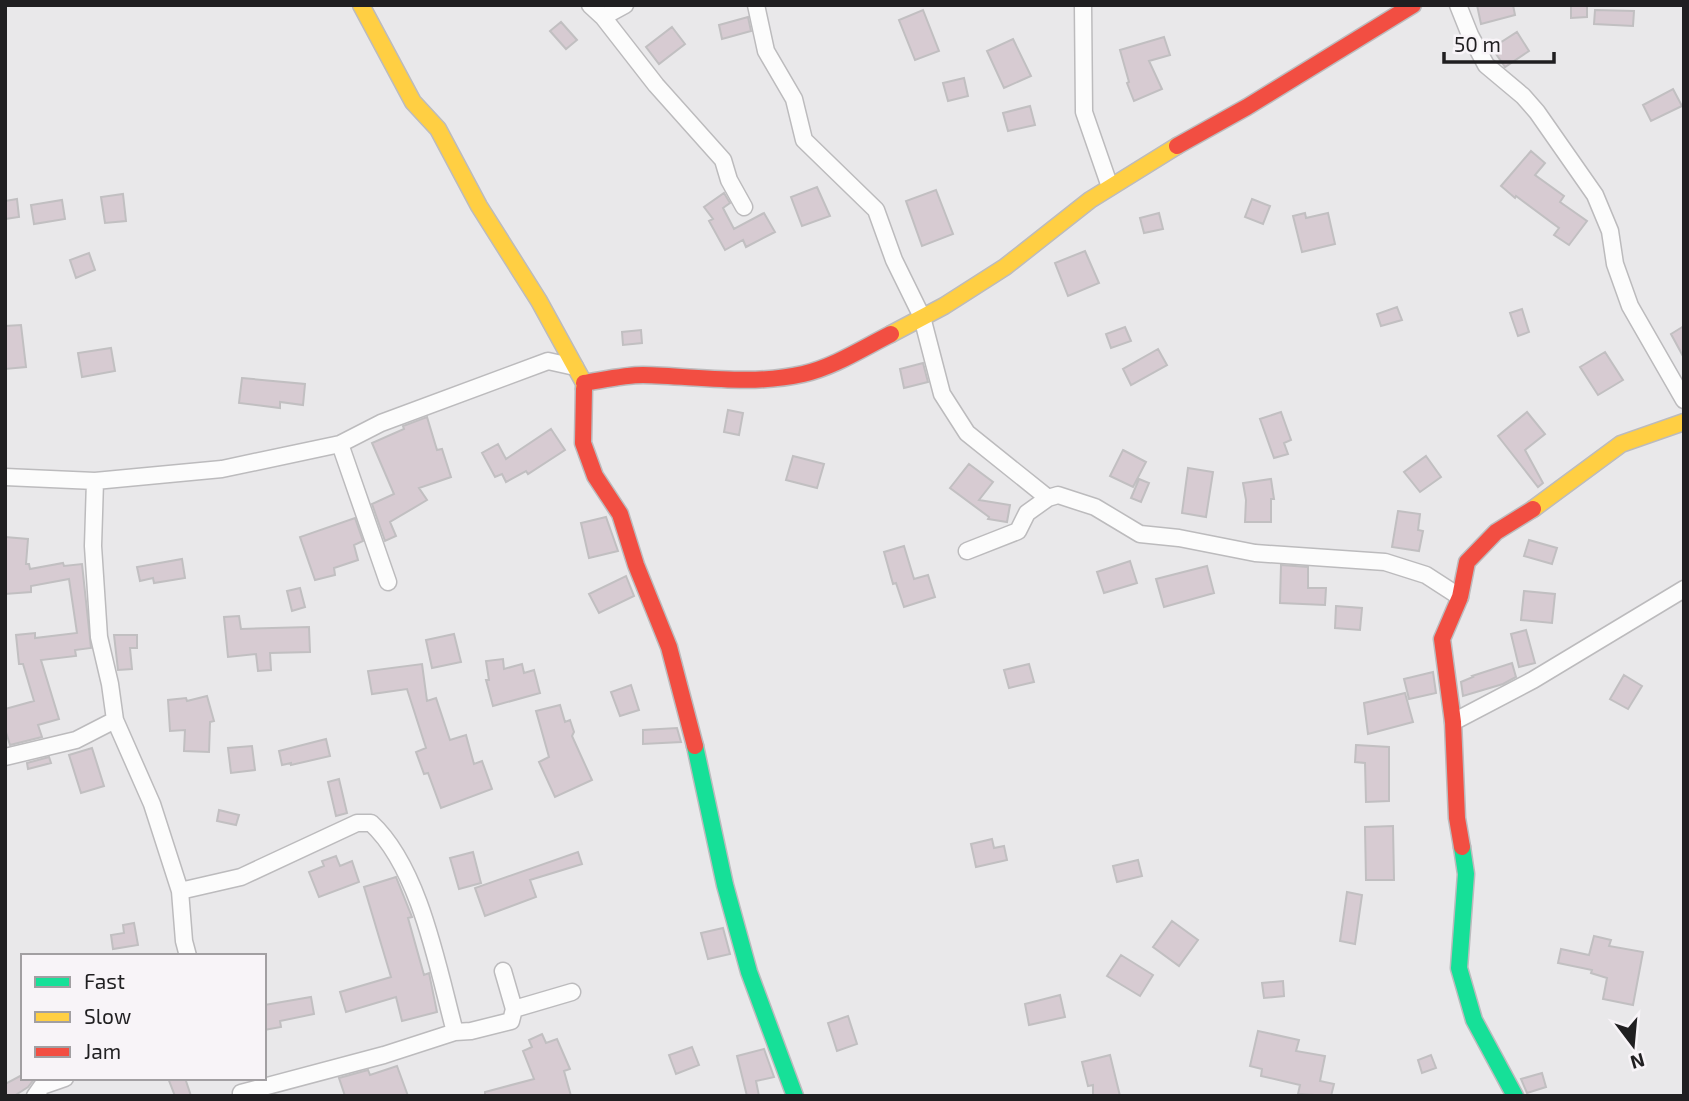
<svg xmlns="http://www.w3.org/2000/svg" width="1689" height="1101" font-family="'Exo 2',sans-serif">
<rect width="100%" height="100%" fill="#e9e8ea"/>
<path fill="#d7cbd2" stroke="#c1bfc1" stroke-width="2" d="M1477,5H1513L1515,15L1481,24Z
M1571,5H1587V17L1571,18Z
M923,10L939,51L915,60L899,20Z
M1595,10L1634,11L1633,26L1594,24Z
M748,17L751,31L722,39L719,25Z
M561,22L577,40L566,49L550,31Z
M672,27L685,44L659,64L646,47Z
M1517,32L1529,51L1505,67L1492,48Z
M1164,37L1170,55L1149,61L1162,89L1134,101L1127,83L1129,82L1120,50Z
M1013,39L1031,76L1004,88L987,51Z
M964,78L968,96L948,101L943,83Z
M1673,89L1682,106L1651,121L1643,105Z
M1030,106L1035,125L1008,131L1003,113Z
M1531,151L1545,163L1535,175L1564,196L1560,202L1587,221L1569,245L1554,235L1559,228L1516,196L1515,198L1501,186Z
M817,187L830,216L802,226L791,197Z
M936,190L953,234L922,246L906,201Z
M724,193L730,203L723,208L734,229L764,213L775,232L746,247L743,240L725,250L709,221L713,219L704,207Z
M123,194L126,221L105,223L101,197Z
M17,199L19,217L5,219V201Z
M1252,199L1270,206L1263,224L1245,217Z
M62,200L65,219L34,224L31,205Z
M1159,213L1163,229L1144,233L1140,218Z
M1305,213L1306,218L1328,213L1335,244L1302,252L1293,216Z
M1085,251L1099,283L1068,296L1055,263Z
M89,253L95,270L76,278L70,260Z
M1397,307L1402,320L1381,326L1377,314Z
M1522,309L1529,332L1518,336L1510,313Z
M21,325L26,367L5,369V326Z
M1684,326V358L1671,334Z
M1125,327L1131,341L1111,348L1106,334Z
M641,330L642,343L623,345L622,332Z
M111,348L115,371L82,377L78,353Z
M1158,349L1167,365L1131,385L1123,369Z
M1605,352L1623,380L1598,395L1580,367Z
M923,363L928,382L904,388L900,369Z
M242,378L305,384L303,405L280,402V408L239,403Z
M728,410L743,413L739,435L724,432Z
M1281,412L1291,440L1284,443L1288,454L1274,458L1260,419Z
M1527,412L1545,434L1525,450L1543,483L1538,487L1498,436Z
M427,417L437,450L442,449L451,477L419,488L427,500L390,522L396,536L385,541L372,504L394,494L372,443L404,429L403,426Z
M551,429L565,450L528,474L526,471L506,482L502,474L495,477L482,453L498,444L506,459Z
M1123,450L1146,462L1133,487L1110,476Z
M793,456L824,464L817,488L786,480Z
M1426,456L1441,477L1420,492L1404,472Z
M969,464L993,482L979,500L1010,505L1007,522L988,519L989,517L950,488Z
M1188,468L1213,472L1206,517L1182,513Z
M1139,479L1149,483L1141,502L1131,498Z
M1271,479L1274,499H1271V522H1245L1246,500L1243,483Z
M1398,511L1420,514L1418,530L1423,531L1419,551L1392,547Z
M606,517L618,551L589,558L581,523Z
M355,518L363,541L354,545L358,560L334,568L335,575L315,580L300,537Z
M5,537L28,539L26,564H29L30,569L63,563L64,566L82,564L91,648L75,650L76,656L41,660L59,719L38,725L42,737L10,745L5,729V709L34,701L23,664H19L16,635L35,633V638L77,633L69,579L31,586V592L5,594Z
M1529,540L1557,548L1552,564L1524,556Z
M904,546L914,579L928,575L935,597L904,607L896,583L893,584L884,552Z
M182,559L185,578L154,583L153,578L140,581L137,567Z
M1130,561L1137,583L1104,593L1097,572Z
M1281,565L1308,567V588H1326L1325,605L1280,603Z
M1207,566L1214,593L1164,607L1156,579Z
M626,576L634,596L599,613L589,594Z
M300,588L305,607L292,611L287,591Z
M1524,591L1555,594L1552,623L1521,620Z
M1336,606L1362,608L1360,630L1335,628Z
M239,616L241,629L309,627L310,652L270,653L271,670L258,671L256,654L228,657L224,617Z
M1526,630L1535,663L1519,667L1511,634Z
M454,634L461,662L432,668L426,640Z
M114,635H137V648H130L132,669L118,670Z
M503,659L504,669L522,664L524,673L534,670L540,693L493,706L486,680H489L486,661Z
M1512,663L1516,677L1503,684L1463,696L1461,682L1473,677L1472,676Z
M422,664L427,701L436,698L450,740L466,735L474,764L482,761L492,789L441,808L428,773L424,774L416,752L426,748L407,689L372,694L368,671Z
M1029,664L1034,682L1009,688L1004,670Z
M1433,672L1436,693L1409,699L1404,679Z
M1624,675L1642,686L1628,709L1610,699Z
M631,685L639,710L620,716L611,692Z
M1405,693L1413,722L1368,734L1364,703Z
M207,696L214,721L210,722L209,752L184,751L185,730L170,731L168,700L186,698L187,701Z
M560,705L565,722L570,720L574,732L572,736L592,780L555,797L539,762L549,757L536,711Z
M677,728L681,742L643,744V730Z
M326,739L330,756L291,765V763L282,765L279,751Z
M1356,745L1389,747V801L1366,802L1365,763L1355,762Z
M252,746L255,770L231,773L228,748Z
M92,748L104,786L81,793L69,755Z
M49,757L51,763L28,769L27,763Z
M339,779L347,813L336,816L328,782Z
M219,810L239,815L236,825L217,821Z
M1393,826L1394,880H1366L1365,827Z
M992,839L994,848L1004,846L1007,860L976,867L971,844Z
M473,852L481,883L459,889L450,858Z
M578,852L582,864L530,880L536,897L485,916L475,888Z
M336,856L340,866L352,861L359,882L319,897L309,872L324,866L322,861Z
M1138,860L1142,876L1117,882L1113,866Z
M396,877L412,917L408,918L424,975L429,973L437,1012L402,1021L396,997L346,1012L340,992L391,977L364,887Z
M1347,892L1362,895L1355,944L1340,941Z
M1172,921L1198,940L1179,966L1153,947Z
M134,923L138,945L113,949L111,935L124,933L123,925Z
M723,928L730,954L708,959L701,933Z
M1594,936L1611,940L1609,946L1643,952L1633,1005L1603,999L1607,978L1591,973L1592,970L1558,963L1561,949L1589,955Z
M1121,955L1153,975L1140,996L1107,976Z
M1283,981L1284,996L1264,998L1262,983Z
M1060,995L1065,1017L1029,1025L1025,1004Z
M311,997L314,1014L280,1021L281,1027L264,1030V1005Z
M848,1016L857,1044L837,1051L828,1023Z
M1258,1031L1299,1040L1296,1051L1325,1056L1320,1081L1334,1084L1331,1096L1298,1094L1300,1085L1261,1076L1262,1069L1250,1066Z
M542,1034L546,1043L557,1039L570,1069L564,1071L571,1096H485V1092L534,1079L523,1051L532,1047L529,1040Z
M692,1047L699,1065L676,1074L669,1055Z
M764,1049L774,1077L756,1081L759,1096H747L737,1056Z
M1110,1055L1120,1096H1093V1085L1088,1086L1082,1062Z
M1431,1055L1436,1068L1422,1073L1418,1060Z
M397,1066L408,1096H345L339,1078L368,1070L370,1075Z
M1542,1073L1546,1087L1527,1093L1521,1079Z
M22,1075L23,1078H35L28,1087L14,1096H5V1084Z
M168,1078H185L191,1096H175Z"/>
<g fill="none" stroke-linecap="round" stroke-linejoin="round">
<defs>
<path id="street" d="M590,5L603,17L656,85L723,160L729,180L744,207
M756,5L766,51L794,99L804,140L876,210L894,260L922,317L942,394L967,433L1048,498
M1083,5L1084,112L1110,187
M1458,5L1470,35L1486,65L1523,96L1537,112L1595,195L1610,231L1615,264L1630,306L1684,400
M603,17L625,5
M340,444L388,582
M5,477L95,481L222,469L340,444L381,423L548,361L575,367
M95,481L93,546L99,637L110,684L115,720L152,804L180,891L184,941L188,956
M967,551L1018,531L1027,513L1048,498L1058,495L1095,507L1140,534L1179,538L1255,553L1385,562L1426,575L1460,597
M1453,722L1533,680L1684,589
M5,757L76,740L115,720
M180,891L241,877L357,823H371C420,868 438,969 455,1032
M514,1009L572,992
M241,1093L384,1055L455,1032L471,1031L511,1021L514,1009L503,971
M35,1096L42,1086L65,1078"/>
<path id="fast" d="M695,746L725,885L749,972L795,1096
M1462,847L1466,874L1459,968L1474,1020L1515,1096"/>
<path id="slow" d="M361,5L413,102L438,129L479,206L539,301L584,383V389
M891,334L944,306L1005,267L1090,200L1177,146
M1533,509L1621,444L1684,422"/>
<path id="jam" d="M1177,146L1247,107L1413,5
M584,383C603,380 624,375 643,375C696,376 750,386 803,374C834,367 863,348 891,334
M584,389L583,443L595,476L620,514L636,565L669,647L695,746
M1462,847L1457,818L1453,722L1442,639L1460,597L1467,562L1496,532L1533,509"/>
</defs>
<use href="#street" stroke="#bcbbbd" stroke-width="19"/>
<use href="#fast" stroke="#bcbbbd" stroke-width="19"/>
<use href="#slow" stroke="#bcbbbd" stroke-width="19"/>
<use href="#jam" stroke="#bcbbbd" stroke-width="19"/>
<use href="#street" stroke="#fcfcfc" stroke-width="16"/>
<use href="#fast" stroke="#16e098" stroke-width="16"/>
<use href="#slow" stroke="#ffcf43" stroke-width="16"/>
<use href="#jam" stroke="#f24e42" stroke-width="16"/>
</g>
<rect width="1689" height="1101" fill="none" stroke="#201f21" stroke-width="14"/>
<rect x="21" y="954" width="245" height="126" fill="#f8f4f8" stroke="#a29fa2" stroke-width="2"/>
<rect x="35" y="977" width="35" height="10" fill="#16e098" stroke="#a29fa2" stroke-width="2"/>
<text x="84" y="989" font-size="21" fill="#201f21">Fast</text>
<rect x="35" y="1012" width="35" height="10" fill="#ffcf43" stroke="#a29fa2" stroke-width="2"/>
<text x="84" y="1024" font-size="21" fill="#201f21">Slow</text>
<rect x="35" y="1047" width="35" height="10" fill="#f24e42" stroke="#a29fa2" stroke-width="2"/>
<text x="84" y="1059" font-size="21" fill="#201f21">Jam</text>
<g transform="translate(1633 1045) rotate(164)" stroke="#f8f4f8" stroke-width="5" paint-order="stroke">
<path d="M0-5L12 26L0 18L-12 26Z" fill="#201f21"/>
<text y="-10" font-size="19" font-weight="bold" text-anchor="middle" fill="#201f21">N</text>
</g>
<path d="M1444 52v10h110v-10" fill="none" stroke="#201f21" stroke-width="3.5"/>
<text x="1454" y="52" font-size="21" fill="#201f21" stroke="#f8f4f8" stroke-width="5" paint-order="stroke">50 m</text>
</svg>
